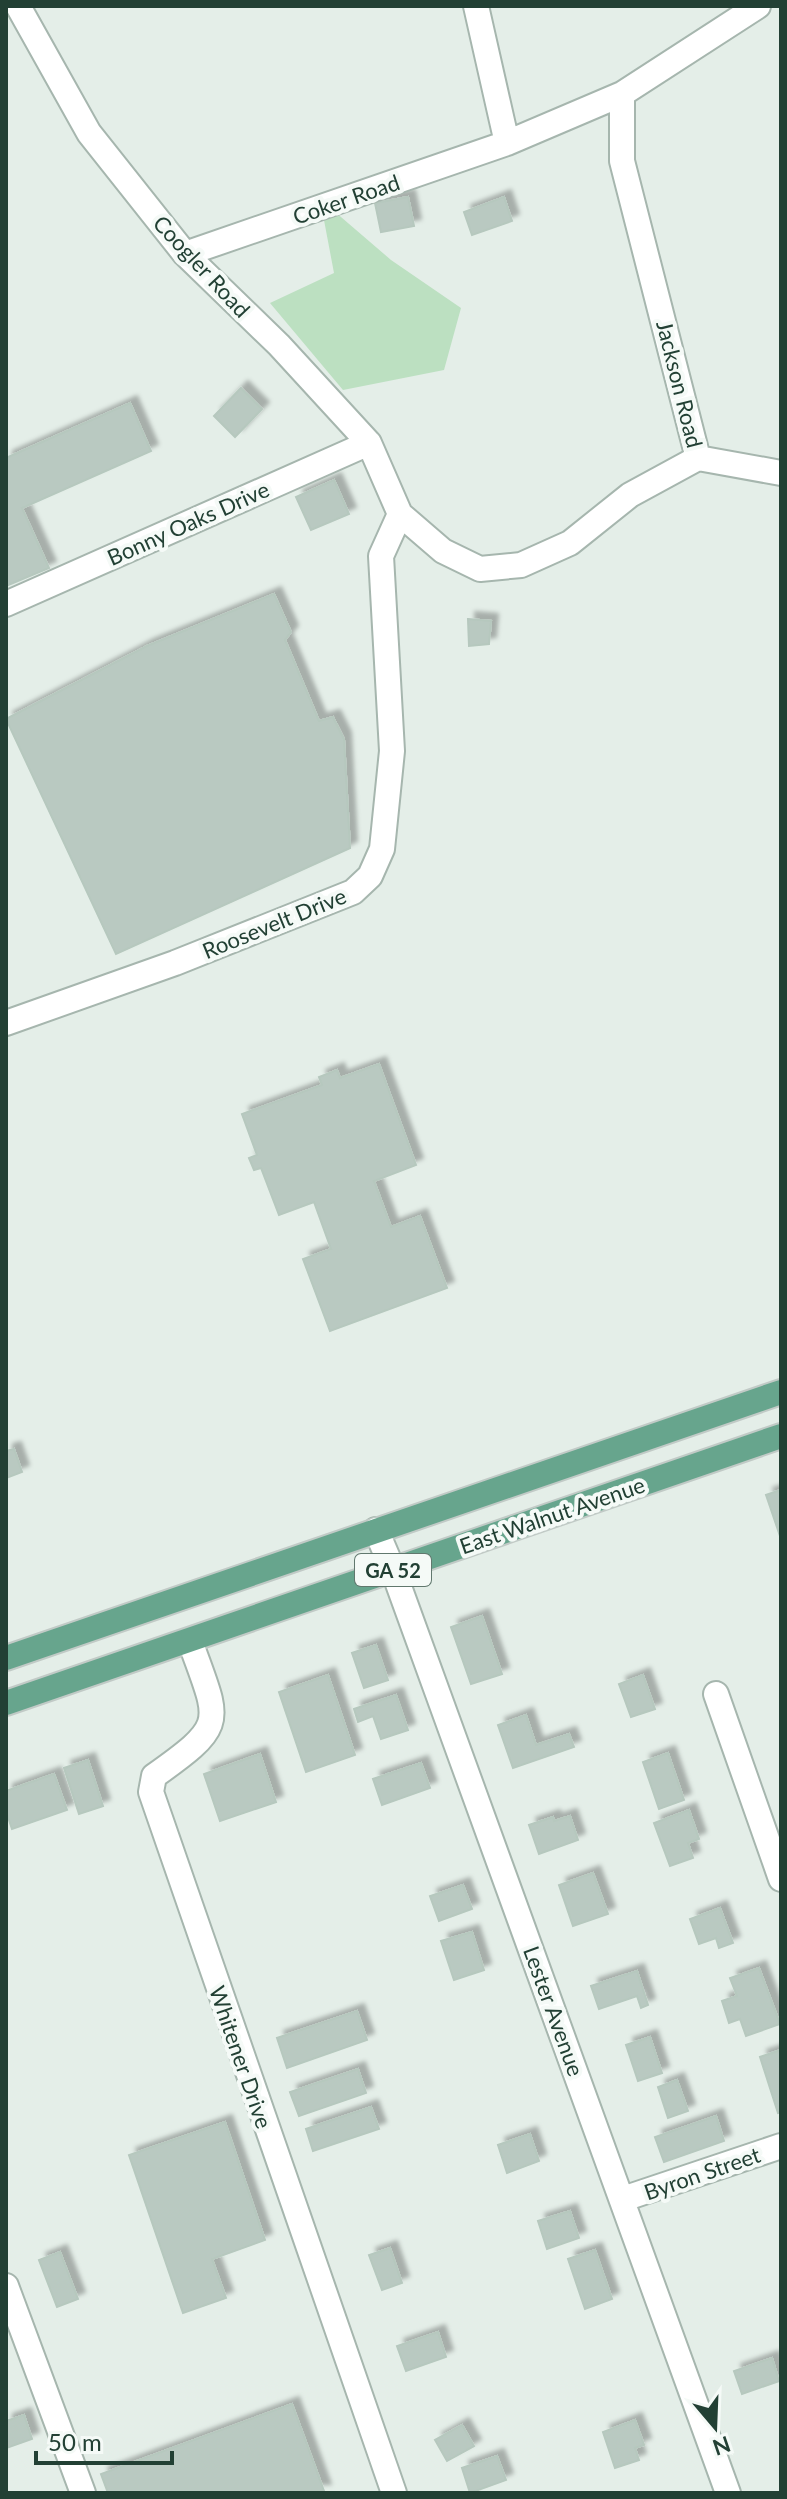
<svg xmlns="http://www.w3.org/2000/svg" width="787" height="2499" font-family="Lato,sans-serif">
<defs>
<filter id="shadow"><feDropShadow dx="7" dy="-7" stdDeviation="2" flood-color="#0004"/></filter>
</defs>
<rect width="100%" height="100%" fill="#e4eee8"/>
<path fill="#bce0c1" d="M320,199L391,260L461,308L444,370L343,390L270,303L334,273Z"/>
<path fill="#b9c9c1" stroke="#b6c8be" stroke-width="2" filter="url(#shadow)" d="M408,197L414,226L381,232L375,203Z
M504,197L512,221L472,235L464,212Z
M241,388L262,409L235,437L214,416Z
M130,403L151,451L22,508L49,568L6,586V458Z
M334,480L349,514L311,530L296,497Z
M274,594L291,632L285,640L319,721L333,717L344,739L350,848L116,954L6,719L147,646Z
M468,619L491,621L489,644L469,646Z
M379,1064L416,1165L374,1181L391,1227L420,1216L447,1288L330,1331L303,1259L331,1249L314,1202L279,1215L261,1168L254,1170L249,1158L257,1155L242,1114L322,1085L319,1077L337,1070L340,1078Z
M14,1449L22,1472L6,1478V1451Z
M781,1490V1539L766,1495Z
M482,1616L502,1674L471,1684L451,1627Z
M376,1645L388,1680L364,1688L352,1653Z
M328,1675L355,1755L306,1772L279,1692Z
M643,1675L655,1709L631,1717L619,1684Z
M396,1695L408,1730L381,1739L373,1716L358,1722L354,1709Z
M526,1715L536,1745L569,1734L574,1747L513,1768L498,1725Z
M668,1753L684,1800L659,1809L643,1762Z
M260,1754L276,1802L220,1821L204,1774Z
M88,1760L103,1806L79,1814L64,1768Z
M421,1763L430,1788L382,1805L373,1779Z
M54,1774L67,1810L12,1829L6,1811V1791Z
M689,1810L699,1839L688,1843L693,1858L670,1866L654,1823Z
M570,1816L578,1840L539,1854L529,1825L553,1817L554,1821Z
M593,1873L608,1914L573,1926L559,1885Z
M463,1885L472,1909L439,1921L430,1896Z
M720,1908L733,1943L719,1948L716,1938L699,1944L690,1919Z
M472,1932L484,1970L454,1980L441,1941Z
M759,1968L780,2024L746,2036L740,2019L729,2023L722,2001L737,1996L730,1978Z
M637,1971L648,2005L641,2008L637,1996L599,2009L591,1986Z
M357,2011L367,2040L287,2068L277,2038Z
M650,2037L662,2073L638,2081L626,2045Z
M781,2050V2112L778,2113L760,2057Z
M358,2069L366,2093L299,2116L290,2092Z
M677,2080L688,2111L668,2118L658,2087Z
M371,2107L379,2129L313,2151L306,2129Z
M716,2116L724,2141L664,2162L655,2137Z
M225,2122L265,2240L212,2259L226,2298L183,2313L129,2155Z
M530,2134L539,2161L507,2173L498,2145Z
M570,2211L579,2238L547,2249L538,2221Z
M390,2248L402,2283L382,2290L369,2255Z
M595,2250L612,2299L585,2309L568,2259Z
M60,2252L78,2299L57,2307L39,2260Z
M438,2332L446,2357L406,2371L397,2346Z
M772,2358L779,2381L742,2394L734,2371Z
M292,2404L324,2491L108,2493L101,2474Z
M24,2415L32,2439L6,2448V2421Z
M635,2420L644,2445L635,2448L639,2460L615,2468L603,2432Z
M462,2425L474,2446L447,2461L435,2440Z
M497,2456L506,2480L470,2493L462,2468Z"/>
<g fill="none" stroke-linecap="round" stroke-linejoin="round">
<defs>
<path id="minor" d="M18,6L89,133L185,254L279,345L369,443L400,514L443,551L480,569L521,565L570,543L630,495L698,458L781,473
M476,6L507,143
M622,94V161L698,458
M185,254L507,143L622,94L758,6
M6,604L369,443
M6,1023L175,963L353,892L370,876L382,849L392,751L381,556L400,514
M376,1530L393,1570L728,2493
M190,1641C219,1723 229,1723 154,1776L151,1792L394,2493
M716,1694L781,1879
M623,2199L781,2146
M6,2286L83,2493"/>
<path id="major" d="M6,1658L781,1392
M6,1703L781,1436"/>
</defs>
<use href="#minor" stroke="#a6b6ae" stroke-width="28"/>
<use href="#major" stroke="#c1cac6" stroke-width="28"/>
<use href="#minor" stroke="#fff" stroke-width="24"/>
<use href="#major" stroke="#67a58d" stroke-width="24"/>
</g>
<g text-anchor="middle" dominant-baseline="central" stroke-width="8" stroke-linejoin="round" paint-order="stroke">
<rect fill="#f5faf7" stroke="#61786e" stroke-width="2" x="355" y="1554" width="76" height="32" rx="6"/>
<g font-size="20" font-weight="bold" fill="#224034">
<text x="393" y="1570">GA 52</text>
</g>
<g font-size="22" fill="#224034" stroke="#f5faf7">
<text transform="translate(346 199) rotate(-19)">Coker Road</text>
<text transform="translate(202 266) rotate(47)">Coogler Road</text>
<text transform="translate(680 384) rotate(76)">Jackson Road</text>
<text transform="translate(188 523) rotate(-24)">Bonny Oaks Drive</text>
<text transform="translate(274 923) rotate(-22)">Roosevelt Drive</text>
<text transform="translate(552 1515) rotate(-19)">East Walnut Avenue</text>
<text transform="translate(554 2011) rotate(70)">Lester Avenue</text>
<text transform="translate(241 2057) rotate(71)">Whitener Drive</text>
<text transform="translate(702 2173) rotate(-19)">Byron Street</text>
</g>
</g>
<rect width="787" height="2499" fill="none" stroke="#224034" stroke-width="16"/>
<g transform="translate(715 2427) rotate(161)" stroke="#f5faf7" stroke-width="6" paint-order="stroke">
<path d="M0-6L14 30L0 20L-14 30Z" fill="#224034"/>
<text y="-12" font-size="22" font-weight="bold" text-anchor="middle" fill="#224034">N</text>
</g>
<path d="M36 2451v12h136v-12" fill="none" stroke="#224034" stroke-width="4"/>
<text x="48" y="2451" font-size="24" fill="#224034" stroke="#f5faf7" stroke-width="6" paint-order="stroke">50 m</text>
</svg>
